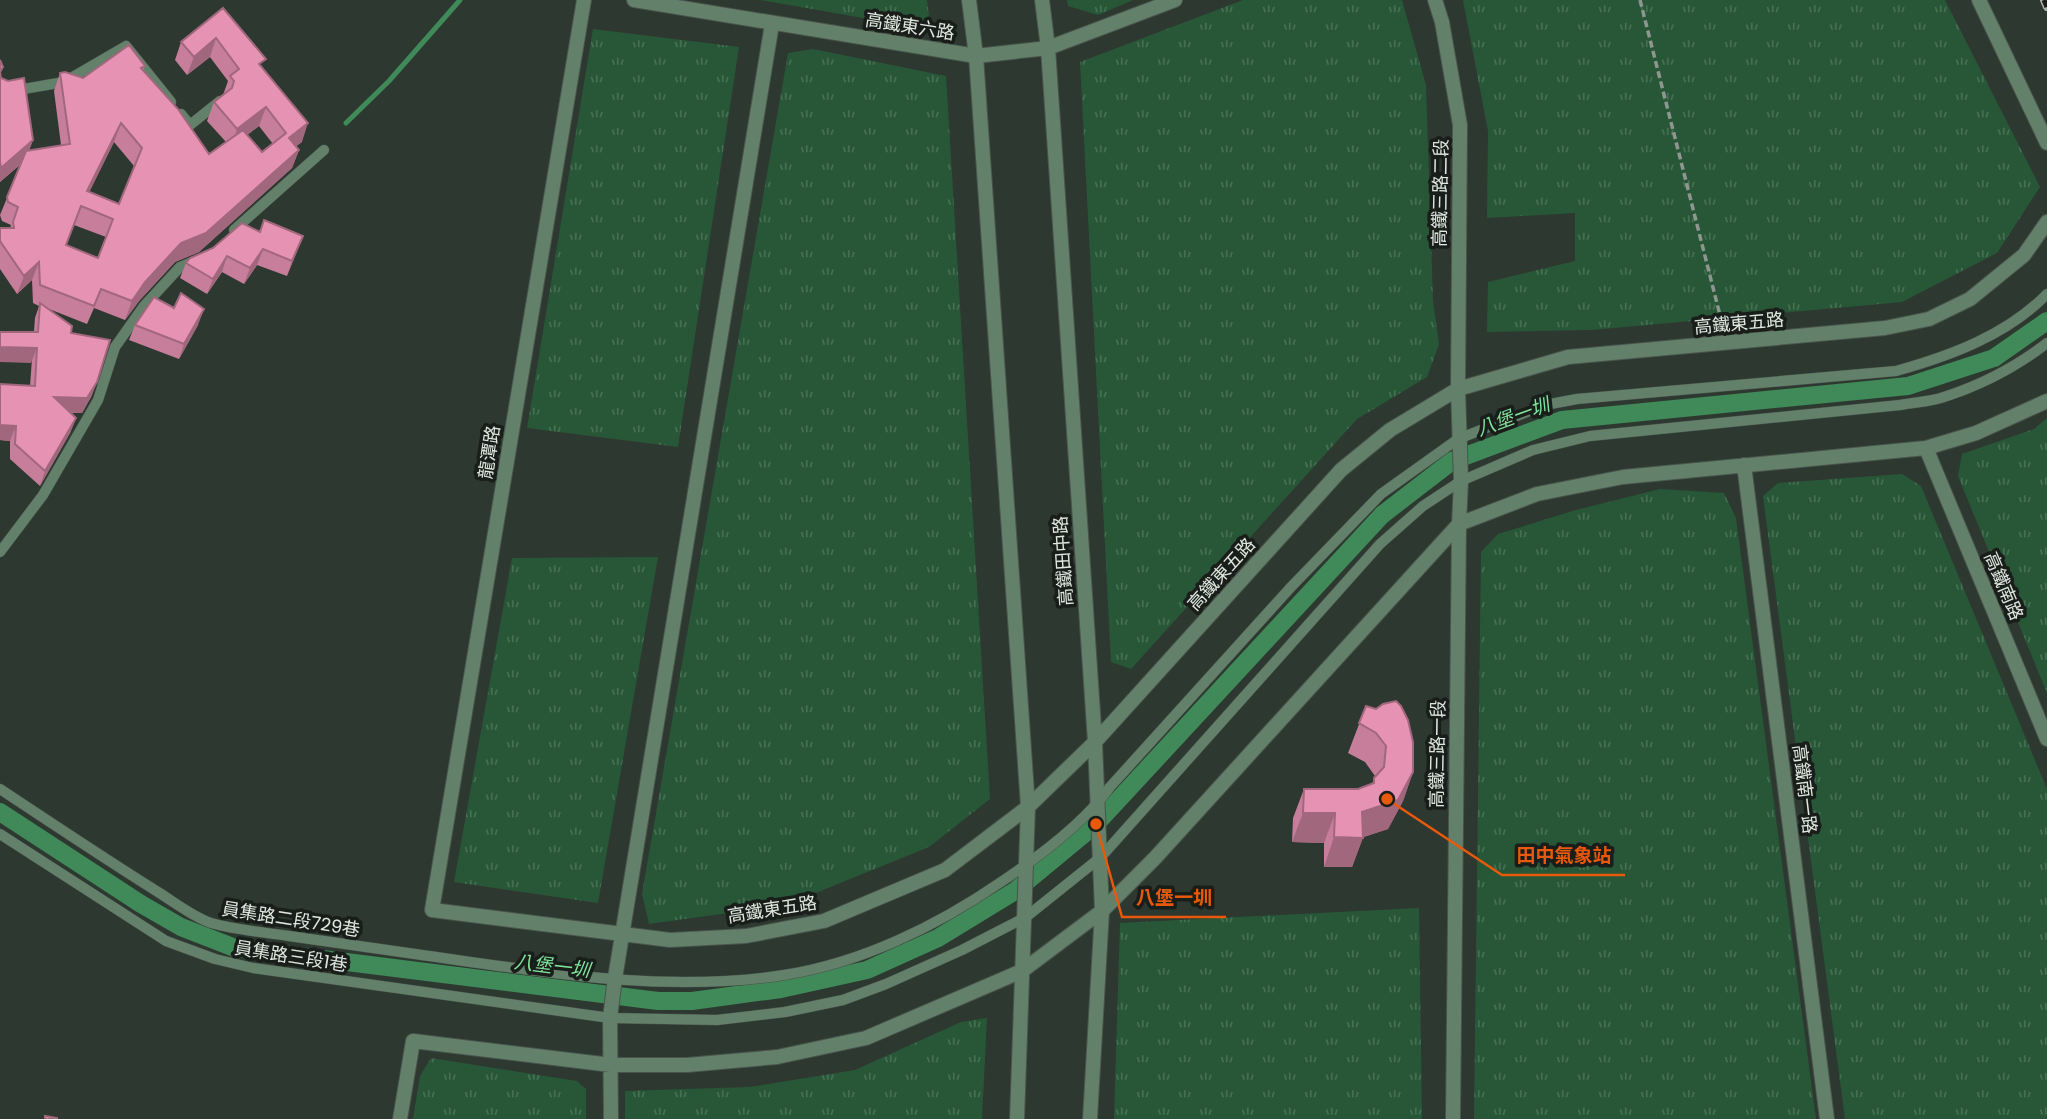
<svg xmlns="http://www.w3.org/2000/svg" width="2047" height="1119" font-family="Poppins,'Noto Sans TC',sans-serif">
<defs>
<pattern id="grass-tufts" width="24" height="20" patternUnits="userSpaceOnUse" patternTransform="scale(1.75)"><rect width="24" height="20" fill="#275736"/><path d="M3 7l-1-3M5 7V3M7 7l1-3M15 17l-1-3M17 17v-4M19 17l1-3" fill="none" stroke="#466f53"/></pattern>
</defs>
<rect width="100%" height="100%" fill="#2d3830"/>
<path fill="url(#grass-tufts)" d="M760,0H927L929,17L920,28Z
M1067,0H1133L1098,15L1068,6Z
M1243,0H1402L1426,85L1433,301L1439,344L1427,377L1357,419L1131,669L1111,662L1080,62Z
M1463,0H1945L2040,187L1997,253L1902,302L1591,330L1487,332L1488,282L1575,261V213L1487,218L1488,131Z
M593,29L739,47L678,447L527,428Z
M813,49L946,76L990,799L929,847L786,905L649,924L642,894L788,53Z
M2047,418V693L1958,476L1962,454L2034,429Z
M1902,474L1921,486L2047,789V1119H1845L1763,496L1778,483Z
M1660,489L1724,493L1736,518L1816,1119H1474L1481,552L1498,534L1576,510Z
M658,557L598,903L454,882L512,558Z
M1419,908L1422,1119H1114L1120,923Z
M987,1018L982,1119H625V1091L750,1087L855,1070L961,1022Z
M431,1058L577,1081L586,1089V1119H413L420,1076Z"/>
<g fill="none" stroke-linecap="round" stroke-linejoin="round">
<path stroke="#408958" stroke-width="5" d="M346,123L389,81L460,0"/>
<path stroke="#408958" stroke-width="18" d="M0,812L141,904L181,927L235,948L658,1001H692L781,989L867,970L938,938L1015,891L1096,824L1382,515L1452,461L1562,420L1908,386L1994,358L2047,321"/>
<defs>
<path id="lane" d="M0,93L64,82L126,46L171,102
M181,114L190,125L220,101
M234,230L324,150
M0,552L43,495L98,400L115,347L144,306L180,267L195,261
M0,789C53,824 105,859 158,892C174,902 193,917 211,923C235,930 263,932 289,936C331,942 373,948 415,954C537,971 662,994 784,975C861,963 937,926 1001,882C1037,858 1085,822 1110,787L1291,587L1381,494L1458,439L1545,405L1577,399L1896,371C1950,356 2007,335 2047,294
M0,834L166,941L215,959L253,968L610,1018L717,1020L785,1012L843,1000L886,984L962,950L1026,917L1101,857L1380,544L1423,506L1461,481L1533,450L1590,436L1900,405C1914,402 1930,402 1944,397C1981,385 2016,367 2047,343"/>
<path id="street" d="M584,0L432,910L670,940L746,936L824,921L945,870L1028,807L1095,742L1341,470L1390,430L1458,389L1568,357L1885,328L1929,319L1970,299L2024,255L2047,222
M634,0L976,56L1048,48L1175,0
M969,0L976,56L1028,807L1017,1119
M1042,0L1048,48L1095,742L1102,911L1090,1119
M1435,0L1442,22L1460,125L1458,389L1461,481L1459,524L1453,1119
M1979,0L2047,143
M1926,448L2047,739
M1744,465L1827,1119
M400,1119L413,1041L611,1065H687L777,1057L866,1038L1022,971L1102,911L1155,858L1459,524L1537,494L1623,477L1926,448L1976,433L2047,401
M611,1119L610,1018L615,978L772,24"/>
</defs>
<use href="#lane" stroke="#4a544c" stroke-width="11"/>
<use href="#street" stroke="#4a544c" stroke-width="16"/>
<path stroke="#8d968f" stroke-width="3.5" stroke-dasharray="7 3.5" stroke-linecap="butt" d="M1640,0L1723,327"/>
<use href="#lane" stroke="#63806a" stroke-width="10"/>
<use href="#street" stroke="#63806a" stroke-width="14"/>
<defs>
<path id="rail" d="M2044,0L2047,7"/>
</defs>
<use href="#rail" stroke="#aeb6b0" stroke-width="8"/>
<use href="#rail" stroke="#191e1a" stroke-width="5" stroke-dasharray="16" stroke-linecap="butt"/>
</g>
<path fill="#c67e9a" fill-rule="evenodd" d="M223,8L262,68L302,142L296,146L299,150L292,168L199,252L175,262L139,301L125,320L94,308L87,324L49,309L71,333L97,382L91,397L82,413H70L76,418L70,433L40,486L10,459V441L0,440L30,386L35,318L39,306L33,303L32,280L17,294L0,269V228H10L11,225L2,221L0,215L21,164L0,182V60L3,67L0,74L1,78L33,140L29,150L61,145L54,91L60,73L83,78L145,66L143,70L209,154L226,142L207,121L214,102L223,95L228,81L210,57L187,75L175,60L181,42ZM259,126L273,144L262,152L247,135ZM114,142L134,166L119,204L89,192ZM74,225L106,237L98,258L66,245Z
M213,248L297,251L287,276L257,265L244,284L222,272L207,294L180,278L186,263Z
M135,325H198L179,359L129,340Z
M1366,706L1413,772L1403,801L1388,829L1363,837L1352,867H1324V843L1292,842L1293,818L1304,789H1358L1372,784L1375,776L1365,762L1348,753Z"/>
<path fill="#a1677d" d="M216,38L210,57L187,75L194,57Z
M266,107L259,126L231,148L237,129Z
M121,123L114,142L81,209L87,191Z
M308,123L302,142L283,156L289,138Z
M33,140L26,159L0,182V171L1,168Z
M299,150L292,168L199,252L175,262L139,301L125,320L132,301L145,282L181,243Z
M303,236L287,276L292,261Z
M263,249L257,265L244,284L250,268Z
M227,256L222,272L207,294L213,279Z
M39,262L32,280L17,294L24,276Z
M204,309L198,325L179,359L184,344Z
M0,347L37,348L31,363L0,362Z
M97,382L91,397L82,413L48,412L54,397Z
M76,418L70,433L40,486L45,471Z
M0,425L16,426L10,441L0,440Z
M1413,772L1403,801L1388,829L1361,838H1363L1352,867H1324L1334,837L1362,812Z
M1303,813H1335L1324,843L1292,842Z"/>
<path fill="#e693b3" stroke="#a1677d" stroke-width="2" fill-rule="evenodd" d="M223,8L266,59L259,64L308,123L289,138L299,150L206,233L181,243L145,282L132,301L101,289L94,306L40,285L39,262L24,276L0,241V228H14L13,222L18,207L8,202L7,197L26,151L70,144L60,73L65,72L83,78L129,45L145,66L141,68L178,109L209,154L243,130L262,152L286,133L266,107L237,129L214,102L232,88L234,81L230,76L239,69L216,38L194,57L181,42ZM121,123L142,148L119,204L87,191ZM81,206L113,219L98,258L66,245Z
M0,60L3,67L0,72Z
M0,72L1,78L8,81L24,78L33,140L1,168L0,162Z
M264,220L303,236L292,261L263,249L250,268L227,256L213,279L186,263L190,258L213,248L242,223L260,232Z
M181,293L204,309L184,344L135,325L154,297L174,308Z
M40,303L72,326L71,333L110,340L97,382L87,398L54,397L76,418L45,471L15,444L16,426L0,425V384L35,386L37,348L0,347V332H38Z
M1396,701L1401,706L1408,720L1413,742V772L1398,800L1362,812L1363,838L1334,837L1335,813H1303L1304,789H1358L1374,783V778L1384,767L1386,746L1376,733L1359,723L1366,706L1376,709L1383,704Z
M45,1116L57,1118V1119H45Z"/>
<g text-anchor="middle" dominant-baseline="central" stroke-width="7" stroke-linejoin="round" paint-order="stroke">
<g font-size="18" fill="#e0e7e1" stroke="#191e1a">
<text transform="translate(910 26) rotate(9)">高鐵東六路</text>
<text transform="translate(1440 193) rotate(-89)">高鐵三路二段</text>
<text transform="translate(1739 323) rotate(-5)">高鐵東五路</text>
<text transform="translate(489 452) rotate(-81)">龍潭路</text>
<text transform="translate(1063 561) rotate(-94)">高鐵田中路</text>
<text transform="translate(1221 574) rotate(-48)">高鐵東五路</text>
<text transform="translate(2004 586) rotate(67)">高鐵南路</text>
<text transform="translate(1437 754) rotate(-89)">高鐵三路一段</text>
<text transform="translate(1805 789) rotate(83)">高鐵南一路</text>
<text transform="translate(772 909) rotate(-9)">高鐵東五路</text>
<text transform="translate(291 919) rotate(9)">員集路二段729巷</text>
<text transform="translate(291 956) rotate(9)">員集路三段1巷</text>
</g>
<g font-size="19" font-style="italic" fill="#80e39d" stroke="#191e1a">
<text transform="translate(1513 417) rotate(-20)">八堡一圳</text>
<text transform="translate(552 966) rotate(7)">八堡一圳</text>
</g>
</g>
<path fill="none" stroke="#e8590c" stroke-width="2.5" d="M1387 799L1502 875H1625M1096 824L1122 917H1226"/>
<g fill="#e8590c" stroke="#191e1a" stroke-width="2.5">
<circle cx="1387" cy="799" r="7"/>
<circle cx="1096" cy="824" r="7"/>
</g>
<g font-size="19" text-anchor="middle" font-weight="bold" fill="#e8590c" stroke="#191e1a" stroke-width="7" stroke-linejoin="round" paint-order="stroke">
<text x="1564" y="862">田中氣象站</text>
<text x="1174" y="904">八堡一圳</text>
</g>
</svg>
